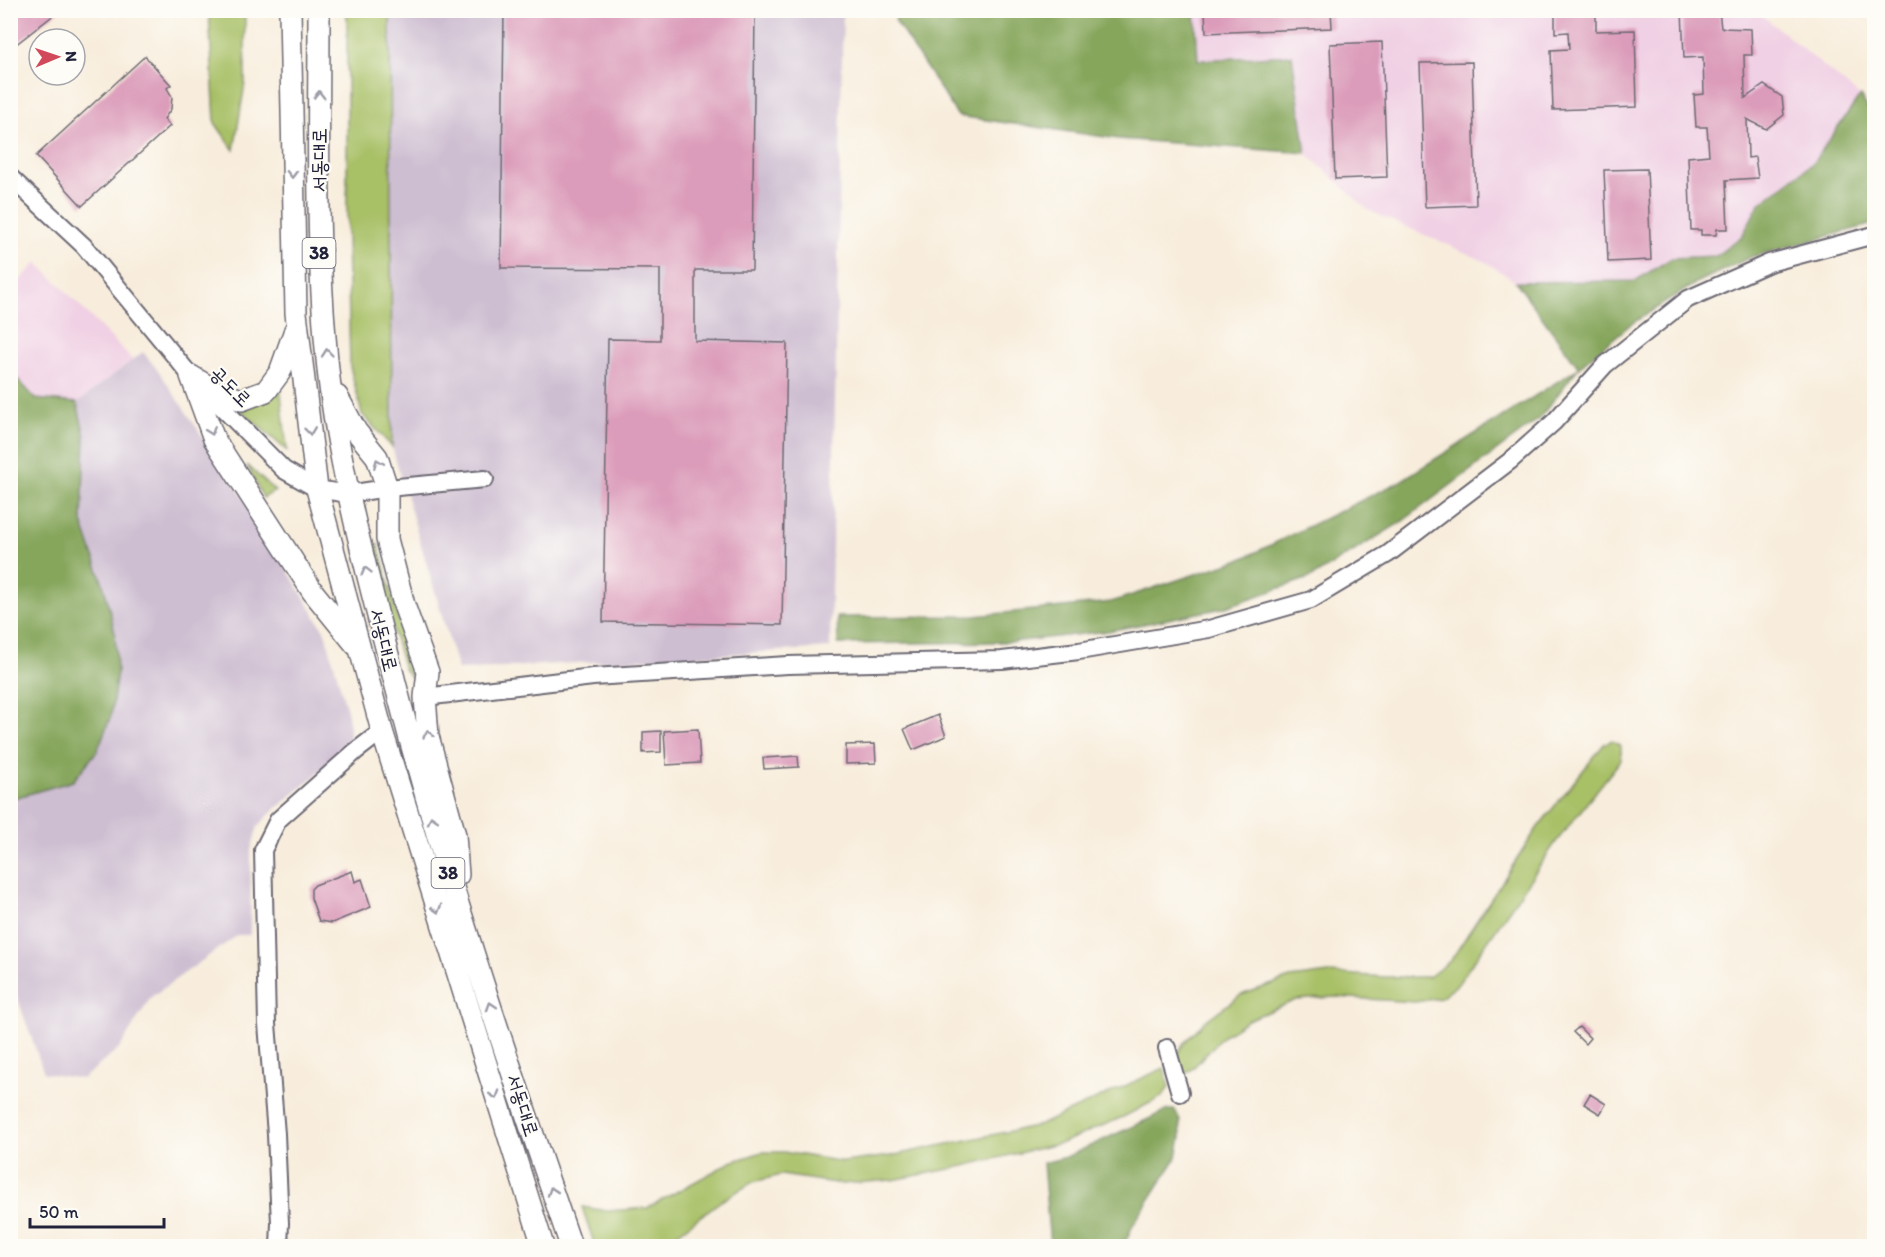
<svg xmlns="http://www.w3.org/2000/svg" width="1885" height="1257" font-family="Itim,'Poor Story',sans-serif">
<rect width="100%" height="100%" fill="#fdfcf7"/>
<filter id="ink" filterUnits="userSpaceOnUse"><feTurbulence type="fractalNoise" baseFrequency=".0167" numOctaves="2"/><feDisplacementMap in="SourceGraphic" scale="12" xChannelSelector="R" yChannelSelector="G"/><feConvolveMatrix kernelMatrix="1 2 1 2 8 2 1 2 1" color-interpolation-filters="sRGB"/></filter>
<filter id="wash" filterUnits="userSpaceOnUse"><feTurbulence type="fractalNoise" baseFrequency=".008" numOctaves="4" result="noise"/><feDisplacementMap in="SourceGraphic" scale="24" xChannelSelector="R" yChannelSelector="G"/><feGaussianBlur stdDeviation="1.35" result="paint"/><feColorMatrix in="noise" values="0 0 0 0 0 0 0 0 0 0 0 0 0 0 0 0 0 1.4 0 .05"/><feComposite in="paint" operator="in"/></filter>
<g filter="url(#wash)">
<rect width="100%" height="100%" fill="#f8eddc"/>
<path fill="#f0d0e4" d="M1195,11H1757L1860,96L1813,163L1759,204L1742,236L1716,256L1672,258L1635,281L1516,282L1484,261L1368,210L1306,153L1292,55L1198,60Z
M37,262L133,360L77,403L36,399L11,371L10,291Z"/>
<path fill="#cebed1" d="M390,11H843L830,648L458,670L392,447Z
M143,352L160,373L245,500L325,632L348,714L350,746L274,810L258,826L251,850L250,935H238L151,997L119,1049L82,1079L44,1073L15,991L11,988V799L73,781L97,751L111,716L117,671L115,633L104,587L82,522L85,436L77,403Z"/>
<path fill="#a8c066" stroke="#657150" stroke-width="1.5" d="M209,11H245V83L234,150L215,123Z
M347,11H390L392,447L362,414L350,367L347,236Z
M279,375L287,451L234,404Z
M247,465L275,491L263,498Z
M378,544L410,663L411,677L404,669L368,546Z
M1612,740L1621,746V760L1556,842L1458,984L1441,998L1415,1002L1335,997L1296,1000L1248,1020L1224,1035L1191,1070L1181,1074L1176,1057L1183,1044L1205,1021L1241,995L1290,978L1329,973L1385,977H1429L1451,960L1538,827L1604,744Z
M1164,1068L1169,1087L1162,1097L1125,1116L1062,1143L955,1168L893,1180L842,1184L781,1175L753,1182L721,1201L674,1236L646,1246H595L582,1207L608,1211L647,1208L731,1162L762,1152H784L844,1162L890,1156L1040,1125Z"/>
<path fill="#86a65b" stroke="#54644b" stroke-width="1.5" d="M894,11H1195L1198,60L1292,55L1306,153L1119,139L958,116L896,22Z
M1860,96L1874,117V224L1751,257L1696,283L1631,324L1579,367L1539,419L1403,521L1312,577L1223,608L1109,631L1012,642L838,644L837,617L975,616L1111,602L1244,558L1399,482L1579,368L1516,282L1635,281L1672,258L1716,256L1742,236L1759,204L1813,163Z
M10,371L36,399L77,403L85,436L82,522L104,587L115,633L117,671L111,716L97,751L73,781L11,799Z
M1168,1110H1175L1180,1120L1181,1137L1177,1157L1133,1225L1124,1246H1050L1043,1163L1066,1157Z"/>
<g id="blocks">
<path fill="#db9bba" d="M15,10H60L10,49V14Z
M504,10H755L752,270H695V341L787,343L782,625L603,622L608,339L660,340V269L501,268Z
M1205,10H1331L1332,28L1206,33Z
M1555,10H1596V31L1635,30L1637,107L1553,110L1551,50L1569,49L1568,32L1555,33Z
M1682,10H1719L1721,28L1751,29L1752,55H1744L1745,98L1764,85L1782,97L1784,115L1766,129L1747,119L1748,158L1755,157L1758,178L1726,180L1728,229H1717L1716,235H1701V230H1691L1688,157L1709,155L1707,127H1696L1694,95L1704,94L1703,57L1684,58Z
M1382,42L1387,177L1335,179L1330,44Z
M145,56L171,85L167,88L172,97L171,109L164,119L170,126L82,206L36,156Z
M1472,62L1476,205L1425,207L1420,63Z
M1647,169L1651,260L1608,262L1604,170Z
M938,715L946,736L913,750L904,729Z
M698,729L700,763L666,765L664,731Z
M661,731V752L643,753V732Z
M875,744L876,763L846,764V745Z
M798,756L799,767L764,769L763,758Z
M352,871L355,882L362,879L371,907L332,923L319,921L311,898V889L315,885Z
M1579,1027L1590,1038L1585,1044L1573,1032Z
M1590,1094L1606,1104L1600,1114L1584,1104Z"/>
</g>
</g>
<g filter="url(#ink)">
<use href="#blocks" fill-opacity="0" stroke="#6d6973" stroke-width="1.5"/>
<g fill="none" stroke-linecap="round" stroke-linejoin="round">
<defs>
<path id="minor" d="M10,177L84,246L191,376L284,470L317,489L348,494L387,488L485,479
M425,697L593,677L788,665L1002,660L1079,651L1209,629L1311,600L1388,554L1510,461L1554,422L1605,365L1688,299L1769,263L1874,235
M1167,1048L1180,1093
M279,1246L280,1223L276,1134L267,1024L263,850L278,820L356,751L382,731"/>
<path id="major" d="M290,10L296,313L317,489L382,731L543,1246
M319,10C319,136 315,262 330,387C342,478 365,566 388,655C438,855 504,1051 571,1246
M191,376L214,439L313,592L356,645
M191,376L217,392L242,400L266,391L280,372L295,330
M337,396L356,431L377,457L387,488V539L404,605L428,672L425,697L428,736L455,835L458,875"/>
</defs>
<use href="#minor" stroke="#6d6973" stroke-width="20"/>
<use href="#major" stroke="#6d6973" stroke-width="24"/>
<use href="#minor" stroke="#fff" stroke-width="16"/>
<use href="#major" stroke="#fff" stroke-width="21"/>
</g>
<defs><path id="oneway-chevron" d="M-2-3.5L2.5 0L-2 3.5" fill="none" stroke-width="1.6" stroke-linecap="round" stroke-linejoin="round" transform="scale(1.5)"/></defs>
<g stroke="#9c9ca7">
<use href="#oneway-chevron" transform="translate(319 95) rotate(-90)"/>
<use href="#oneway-chevron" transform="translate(292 174) rotate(89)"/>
<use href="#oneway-chevron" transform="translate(327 353) rotate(-95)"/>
<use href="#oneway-chevron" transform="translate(211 431) rotate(69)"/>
<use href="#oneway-chevron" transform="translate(310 431) rotate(83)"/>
<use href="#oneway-chevron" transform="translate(378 463) rotate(-112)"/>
<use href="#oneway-chevron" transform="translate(366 571) rotate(-104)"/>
<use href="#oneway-chevron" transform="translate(428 734) rotate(-99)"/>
<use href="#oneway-chevron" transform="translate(432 820) rotate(-107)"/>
<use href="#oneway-chevron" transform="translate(437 909) rotate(73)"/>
<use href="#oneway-chevron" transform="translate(491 1006) rotate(-108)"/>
<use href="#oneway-chevron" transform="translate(495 1095) rotate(73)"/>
<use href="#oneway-chevron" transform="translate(552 1191) rotate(-109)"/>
</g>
</g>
<g text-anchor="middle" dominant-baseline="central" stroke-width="4.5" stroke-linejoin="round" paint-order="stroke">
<g fill="#fdfcf7" stroke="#646373" stroke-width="1.5">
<rect x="302.5" y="238" width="33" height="30" rx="4.5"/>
<rect x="431.5" y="858" width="33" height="30" rx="4.5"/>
</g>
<g font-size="18" font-weight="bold" fill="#22223b">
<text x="319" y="253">38</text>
<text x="448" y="873">38</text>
</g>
<g font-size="20" fill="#22223b" stroke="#fdfcf7">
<text transform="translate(319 160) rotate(-90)">서동대로</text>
<text transform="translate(231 386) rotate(45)">공도로</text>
<text transform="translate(384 640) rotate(76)">서동대로</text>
<text transform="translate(523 1105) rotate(72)">서동대로</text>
</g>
</g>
<rect width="1885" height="1257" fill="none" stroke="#fdfcf7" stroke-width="36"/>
<g transform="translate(57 57) rotate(88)"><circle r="28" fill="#fdfcf7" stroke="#a5a5ac" stroke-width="1.5"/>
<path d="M0-4.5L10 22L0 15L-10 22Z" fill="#d1495b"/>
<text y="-9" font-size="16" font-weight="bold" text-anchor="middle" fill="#22223b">N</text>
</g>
<path d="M30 1218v9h134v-9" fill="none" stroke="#22223b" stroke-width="3"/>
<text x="39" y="1218" font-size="18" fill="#22223b" stroke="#fdfcf7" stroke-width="4.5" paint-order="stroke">50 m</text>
</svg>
